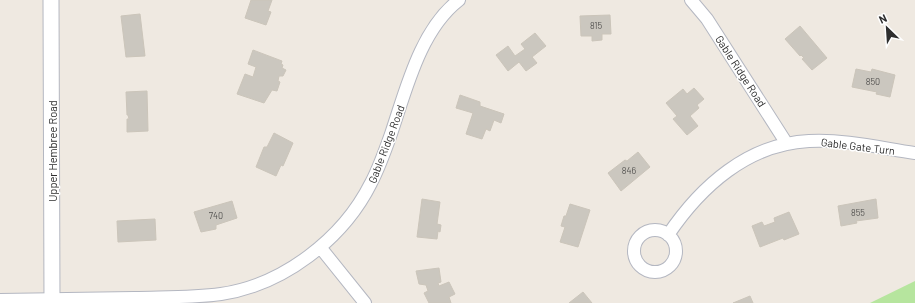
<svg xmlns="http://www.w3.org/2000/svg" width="915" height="303" font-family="Barlow,sans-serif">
<rect width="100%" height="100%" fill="#efe9e1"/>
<path fill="#b6e59e" d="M915,281V303H870Z"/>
<path fill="#cbc7bf" stroke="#cbc5ba" d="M251,0H272L268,11L271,12L266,25L245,18Z
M140,14L145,56L126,57L121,16Z
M610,15L611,34H602V40L592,41V36H581L580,16Z
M800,26L827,58L812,70L802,59L804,58L801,55L800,56L785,39Z
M535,33L546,46L532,57L537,63L526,71L519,62L508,71L496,55L508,46L515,56L525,49L521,44Z
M253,50L282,61L281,64L283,65L282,68L286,70L283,76H279L278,81L280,82L277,91L272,90L264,103L237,94L245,74L253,77L256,67L248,64Z
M856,69L871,72L872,69L895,75L890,97L876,94L877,92L852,87Z
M694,88L704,99L697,105L699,108L690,116L698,126L687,135L673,119L677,116L666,103L683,89L687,94Z
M147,91L148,131L127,132V119H129L128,115H127L126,92Z
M460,95L480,102V106L504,114L501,123L494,120L490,131L486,129L482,139L466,134L473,113L456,108Z
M274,133L293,143L283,166L281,165L276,176L256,167L264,147H267Z
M638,152L650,167L621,191L608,173L625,160L627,161Z
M422,199L440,202L437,224L441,225L440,232L438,231L437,239L417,237Z
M876,199L878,218L856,221L857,223L841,226L838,206Z
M232,201L237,218L216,225V229L201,232L194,212Z
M570,204L590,210L578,247L560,242L565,227L561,226L564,216H566Z
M789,212L799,234L784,240L783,238L760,247L752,226L762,222L764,226L775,222L774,218Z
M155,219L156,240L118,242L117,221Z
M439,268L441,282L438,283L439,286L449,282L455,294L449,297L451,303H429L424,293L428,291L426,285L419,284L416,271Z
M583,292L592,303H569Z
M750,296L753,303H733Z"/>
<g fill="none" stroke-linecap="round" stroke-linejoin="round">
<defs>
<path id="minor" d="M691,0L707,19L787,144
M634 251a21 21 0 1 1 42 0a21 21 0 1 1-42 0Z
M668,235C701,186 748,144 809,141C844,139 881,148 915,153
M320,247L365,303
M0,300C45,299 89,299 134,298C163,297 192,298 221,294C283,285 343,239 371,183C379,168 385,151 391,134C406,90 420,30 459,0"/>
<path id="tertiary" d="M51,0L52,303"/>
</defs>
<use href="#minor" stroke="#b4b7c1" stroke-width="14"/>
<use href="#tertiary" stroke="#b4b7c1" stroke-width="17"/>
<use href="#minor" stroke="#fff" stroke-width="12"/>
<use href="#tertiary" stroke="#fff" stroke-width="15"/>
</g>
<g text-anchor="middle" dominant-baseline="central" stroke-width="3" stroke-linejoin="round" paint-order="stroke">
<g font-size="9" fill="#555452">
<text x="596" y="25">815</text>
<text x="873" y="81">850</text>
<text x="629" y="170">846</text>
<text x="858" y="212">855</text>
<text x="216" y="215">740</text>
</g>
<g font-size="11" fill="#2e2e2e" stroke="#fff">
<text transform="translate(741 71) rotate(57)">Gable Ridge Road</text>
<text transform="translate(386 144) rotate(-69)">Gable Ridge Road</text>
<text transform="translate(858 146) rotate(7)">Gable Gate Turn</text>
<text transform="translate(52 151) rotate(-90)">Upper Hembree Road</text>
</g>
</g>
<g transform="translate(887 28) rotate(335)" stroke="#ffffff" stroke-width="3" paint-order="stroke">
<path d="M0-3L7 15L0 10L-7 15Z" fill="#2e2e2e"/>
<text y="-6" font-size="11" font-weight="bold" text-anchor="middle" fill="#2e2e2e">N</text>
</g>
</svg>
